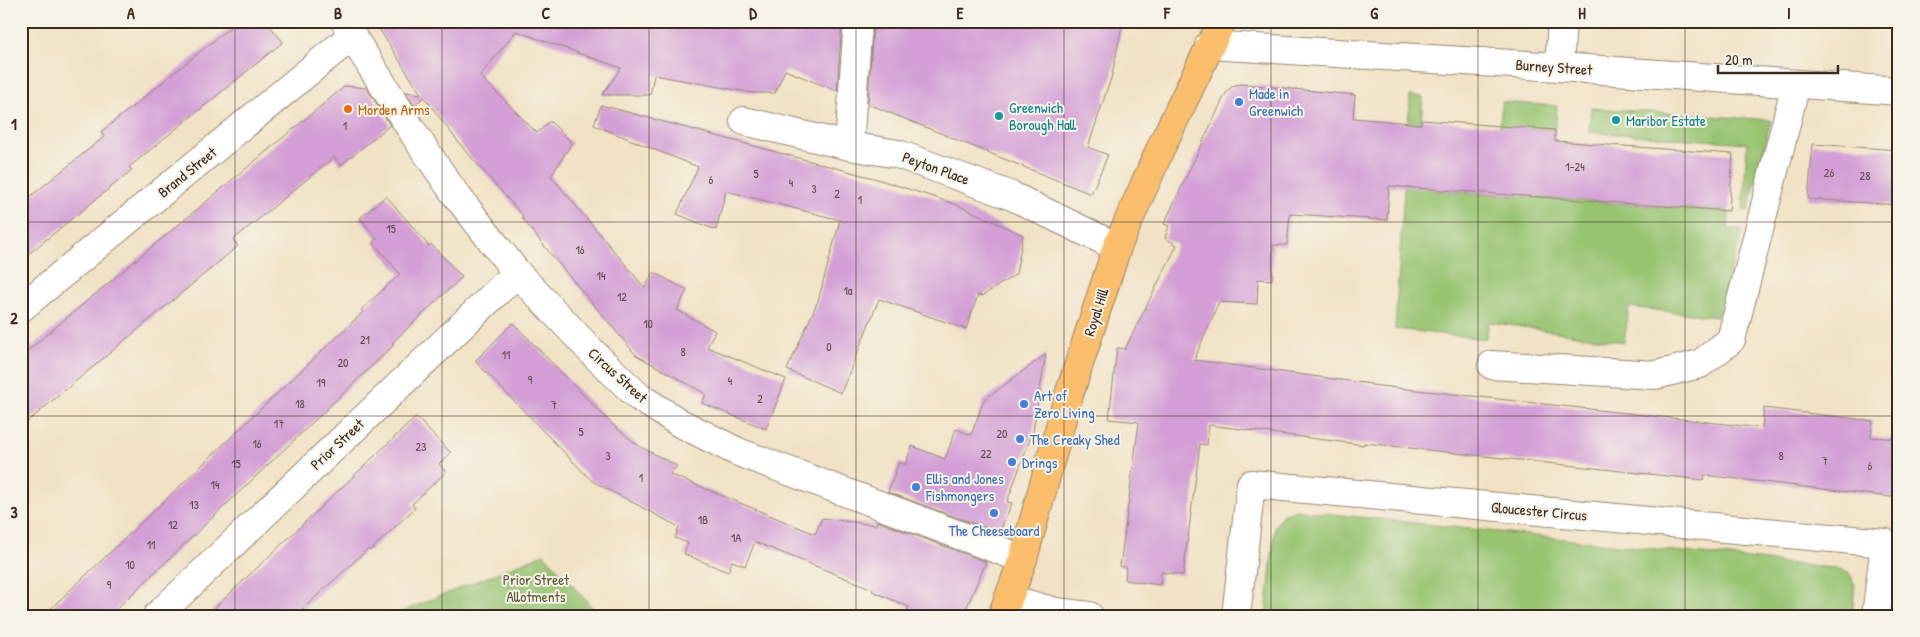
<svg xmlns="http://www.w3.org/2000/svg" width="1920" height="637" font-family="'Patrick Hand',sans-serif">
<rect width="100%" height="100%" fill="#f7f3e8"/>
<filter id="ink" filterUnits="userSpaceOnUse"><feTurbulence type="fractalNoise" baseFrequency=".02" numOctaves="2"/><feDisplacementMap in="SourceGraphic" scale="10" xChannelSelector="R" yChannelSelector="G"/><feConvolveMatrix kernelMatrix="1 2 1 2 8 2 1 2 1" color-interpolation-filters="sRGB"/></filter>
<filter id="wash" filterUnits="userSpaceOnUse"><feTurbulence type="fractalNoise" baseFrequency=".0096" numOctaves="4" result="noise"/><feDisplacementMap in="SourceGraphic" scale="20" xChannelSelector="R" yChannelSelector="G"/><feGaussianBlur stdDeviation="1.12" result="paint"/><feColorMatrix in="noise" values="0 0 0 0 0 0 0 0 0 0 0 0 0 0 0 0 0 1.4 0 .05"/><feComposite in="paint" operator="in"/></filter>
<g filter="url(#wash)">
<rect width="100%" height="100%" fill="#f1e2c5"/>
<path fill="#98c472" stroke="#6a7748" d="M1410,96L1423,97L1417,178L1434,180L1433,190L1729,211L1728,229L1743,230L1717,317L1629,307L1624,342L1489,322L1486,339L1395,329Z
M1502,102L1557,106L1555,130L1500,127Z
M1591,108L1771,120L1748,211L1743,210L1747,143L1589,132Z
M1296,510L1840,569L1850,574L1855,586L1852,616H1266L1275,526L1283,514Z
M544,554L600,616H391Z"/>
<g id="blocks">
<path fill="#d39fd6" d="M238,21H266L283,42L129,167L132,170L21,260V204L104,137L101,132Z
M374,21H842L837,91L785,70L775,93H753L654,75L650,95H602L621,68L516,31L480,76L537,133L550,121L572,143L551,176L645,288L653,272L687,290L677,310L715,331L707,347L786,379L766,429L702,403L706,394L636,355L549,252L522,218L523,216L463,148L424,97L414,105L406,92L421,94Z
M873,21H1123L1112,75L1088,147L1108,155L1091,194L868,104Z
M1241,84L1355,95L1353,118L1421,124V120L1555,130V141L1733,154L1729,211L1389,186L1387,220L1290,214L1287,245H1273L1272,280L1258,279L1257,304L1219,302L1194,360L1371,384V385L1762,428L1764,408L1873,421L1871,437L1899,439V498L1704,475V480L1364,443V445L1209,425L1207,445L1200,444L1183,575L1161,572L1160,585L1125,580L1126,567H1120L1139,422L1109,419L1117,348L1125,349L1177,245L1165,238L1169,226L1164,224L1225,95L1229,89L1235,85Z
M345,86L367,88L390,125L341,165L334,157L233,240L238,246L21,427V356Z
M601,105L877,179L955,204L1023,235L1016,274L982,296L978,295L966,329L879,299L841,393L787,370L818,301L840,220L726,191L716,230L677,214L698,167L594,125Z
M1813,144L1899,150V205L1808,199Z
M386,196L429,246L431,244L462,277L392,343L394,345L109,616H43L363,312L361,310L400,274L373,242L377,239L360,218Z
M513,323L613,425L639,446L677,466L670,474L815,534L822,518L876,525L877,521L986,562L963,616H905L909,607L872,591L873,589L755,542L745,566L732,561L728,572L684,554L688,543L675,538L679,527L592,481L475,361Z
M1046,354L1033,431L1007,502L1012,503L999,533L888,492L899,462L905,465L912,446L945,459L956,429L971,435L984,400Z
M416,417L451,453L439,464L446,472L412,504L415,508L370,551L368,549L295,616H206Z"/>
</g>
</g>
<g filter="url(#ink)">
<use href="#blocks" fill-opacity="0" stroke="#968672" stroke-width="1"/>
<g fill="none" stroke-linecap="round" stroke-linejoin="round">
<defs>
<path id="minor" d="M345,21L352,36L418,140L453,191L517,273L596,356L639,397L680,423L738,452L1023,559
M1209,45L1559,67L1899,91
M1559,67L1562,21
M744,121L849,146L898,154L1012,196L1117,247
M849,146L858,21
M21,308L352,36
M1492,365L1656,375L1700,364L1731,340L1796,84
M1009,599L1056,612L1089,616
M157,616L517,273
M1236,616L1251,484L1885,543L1876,616"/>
<path id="major" d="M1002,616L1023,559L1067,401L1117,247L1163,143L1222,21"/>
</defs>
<use href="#minor" stroke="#968672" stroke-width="30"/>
<use href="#major" stroke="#968672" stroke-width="30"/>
<use href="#minor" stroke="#fff" stroke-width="28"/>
<use href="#major" stroke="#fabe6d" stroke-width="28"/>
</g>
</g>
<path fill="none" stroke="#3b2a1e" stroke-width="1" stroke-opacity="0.55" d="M235,21V616M442,21V616M649,21V616M856,21V616M1064,21V616M1271,21V616M1478,21V616M1685,21V616M21,222H1899M21,416H1899"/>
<g fill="#3f7fe0" stroke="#f7f3e8" stroke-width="2">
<circle cx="1239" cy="102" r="5"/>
<circle cx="1024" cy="404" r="5"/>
<circle cx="1020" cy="439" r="5"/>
<circle cx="1012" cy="462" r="5"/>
<circle cx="916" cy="487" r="5"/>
<circle cx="994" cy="513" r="5"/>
</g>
<circle fill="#e8710a" stroke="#f7f3e8" stroke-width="2" cx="348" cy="109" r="5"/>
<g fill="#0f9aa8" stroke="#f7f3e8" stroke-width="2">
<circle cx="999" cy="116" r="5"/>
<circle cx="1616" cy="120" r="5"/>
</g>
<g text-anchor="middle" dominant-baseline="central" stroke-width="4" stroke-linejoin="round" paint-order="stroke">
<g font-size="12" fill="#61474c">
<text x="345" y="125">1</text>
<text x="1575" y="166">1-24</text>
<text x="1829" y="172">26</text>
<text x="756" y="173">5</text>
<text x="1865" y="175">28</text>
<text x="711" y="179">6</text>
<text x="791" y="182">4</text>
<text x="814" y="188">3</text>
<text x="837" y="193">2</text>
<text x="860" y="199">1</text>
<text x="391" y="228">15</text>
<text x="580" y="249">16</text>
<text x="601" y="275">14</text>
<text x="848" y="290">1a</text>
<text x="622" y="296">12</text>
<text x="648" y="323">10</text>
<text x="365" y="339">21</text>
<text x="829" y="346">0</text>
<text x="683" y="351">8</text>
<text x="506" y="354">11</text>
<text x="343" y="362">20</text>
<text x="530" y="379">9</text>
<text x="730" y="380">4</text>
<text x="321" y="382">19</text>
<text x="760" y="398">2</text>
<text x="300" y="403">18</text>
<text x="554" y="404">7</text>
<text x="279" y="423">17</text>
<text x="581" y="431">5</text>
<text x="1002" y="433">20</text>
<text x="257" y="443">16</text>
<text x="421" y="446">23</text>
<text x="986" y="453">22</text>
<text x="608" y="455">3</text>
<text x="1781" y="455">8</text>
<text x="1825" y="460">7</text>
<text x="236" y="463">15</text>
<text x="1870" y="465">6</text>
<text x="641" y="477">1</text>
<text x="215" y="484">14</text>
<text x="194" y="504">13</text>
<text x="703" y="519">1B</text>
<text x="173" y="524">12</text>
<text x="736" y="537">1A</text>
<text x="151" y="544">11</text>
<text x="130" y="564">10</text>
<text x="109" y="584">9</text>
</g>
<g font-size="15" fill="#3b2a1e" stroke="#f7f3e8">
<text transform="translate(1554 67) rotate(4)">Burney Street</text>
<text transform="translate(936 168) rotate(20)">Peyton Place</text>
<text transform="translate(187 172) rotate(-39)">Brand Street</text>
<text transform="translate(1096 312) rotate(-72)">Royal Hill</text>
<text transform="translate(618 375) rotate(42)">Circus Street</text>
<text transform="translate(337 444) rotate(-43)">Prior Street</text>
<text transform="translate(1539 511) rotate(5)">Gloucester Circus</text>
</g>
<g font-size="15" fill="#366cbe" stroke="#f7f3e8" text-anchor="start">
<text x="1249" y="93">Made in<tspan x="1249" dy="17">Greenwich</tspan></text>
<text x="1034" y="395">Art of<tspan x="1034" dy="17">Zero Living</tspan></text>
<text x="1030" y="439">The Creaky Shed</text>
<text x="1022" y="462">Drings</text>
<text x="926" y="478">Ellis and Jones<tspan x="926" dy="17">Fishmongers</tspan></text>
<text x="994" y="530" text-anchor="middle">The Cheeseboard</text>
</g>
<g font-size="15" fill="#0d838f" stroke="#f7f3e8" text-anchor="start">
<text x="1009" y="107">Greenwich<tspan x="1009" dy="17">Borough Hall</tspan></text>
<text x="1626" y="120">Maribor Estate</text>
</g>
<g font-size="15" fill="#c56008" stroke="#f7f3e8" text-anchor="start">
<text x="358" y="109">Morden Arms</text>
</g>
<g font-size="15" fill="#575837" stroke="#f7f3e8">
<text x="536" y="579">Prior Street<tspan x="536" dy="17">Allotments</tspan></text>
</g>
</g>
<rect width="1920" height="637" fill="none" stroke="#f7f3e8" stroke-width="55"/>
<path d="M1718 65v8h120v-8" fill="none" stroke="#3b2a1e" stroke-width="2.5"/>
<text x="1725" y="65" font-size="15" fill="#3b2a1e" stroke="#f7f3e8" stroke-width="4" paint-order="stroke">20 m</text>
<rect x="28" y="28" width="1864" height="582" fill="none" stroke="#3b2a1e" stroke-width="2"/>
<g font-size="16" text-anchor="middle" font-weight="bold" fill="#3b2a1e">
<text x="131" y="19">A</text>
<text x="338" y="19">B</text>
<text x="546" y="19">C</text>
<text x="753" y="19">D</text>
<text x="960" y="19">E</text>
<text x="1167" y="19">F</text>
<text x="1374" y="19">G</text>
<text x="1582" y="19">H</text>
<text x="1789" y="19">I</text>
<text x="14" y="130">1</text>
<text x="14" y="324">2</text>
<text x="14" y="518">3</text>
</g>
</svg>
